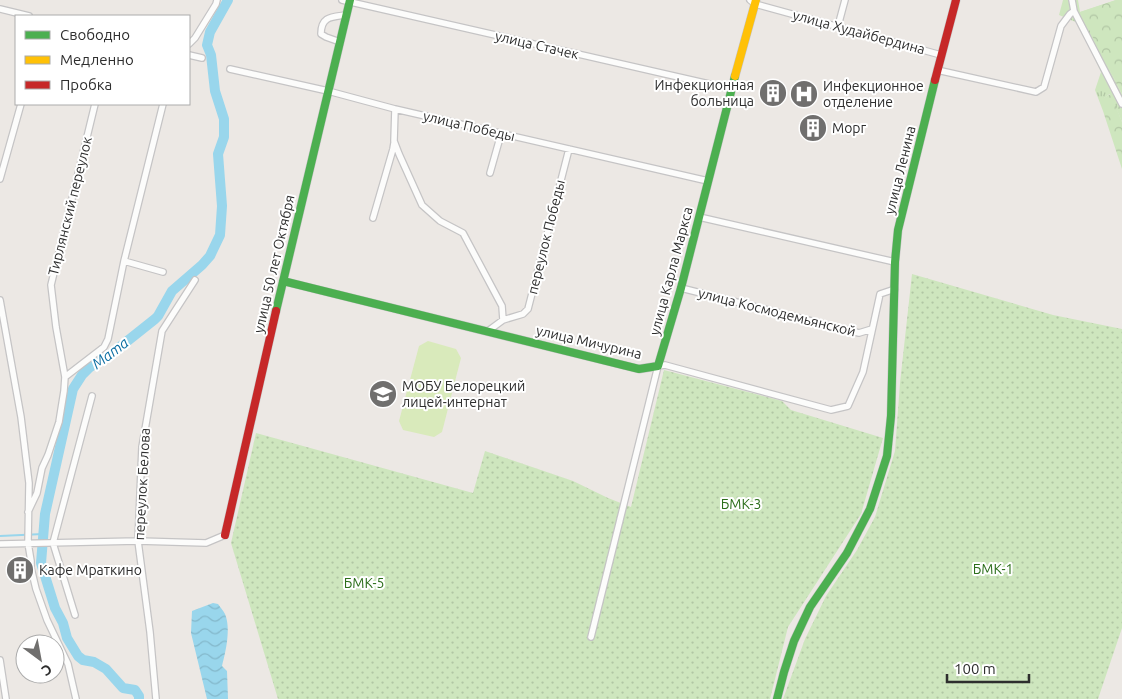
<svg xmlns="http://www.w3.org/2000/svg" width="1122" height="699" font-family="Ubuntu,sans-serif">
<defs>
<pattern id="grass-tufts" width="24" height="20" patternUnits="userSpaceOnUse" patternTransform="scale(1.25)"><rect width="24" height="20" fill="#cee6be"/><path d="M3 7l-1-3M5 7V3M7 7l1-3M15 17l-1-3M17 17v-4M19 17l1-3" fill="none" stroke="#b1c6a4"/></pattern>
<pattern id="forest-crowns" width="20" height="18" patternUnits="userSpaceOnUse" patternTransform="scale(1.25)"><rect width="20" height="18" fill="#cee6be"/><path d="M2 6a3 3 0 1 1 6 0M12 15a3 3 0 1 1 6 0" fill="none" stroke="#b1c6a4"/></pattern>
<pattern id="garden-dots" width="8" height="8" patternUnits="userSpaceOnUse" patternTransform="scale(1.25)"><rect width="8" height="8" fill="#cee6be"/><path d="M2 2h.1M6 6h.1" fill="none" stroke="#b1c6a4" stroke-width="1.8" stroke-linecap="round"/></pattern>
<pattern id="water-waves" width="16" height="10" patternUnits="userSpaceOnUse" patternTransform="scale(1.25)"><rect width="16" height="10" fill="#99d6ec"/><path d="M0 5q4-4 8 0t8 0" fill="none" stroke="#84b8cb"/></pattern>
</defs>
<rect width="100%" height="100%" fill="#ece8e4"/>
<path fill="url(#grass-tufts)" d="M1063,0H1078L1080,12L1116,0H1122L1107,64L1122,94V122L1110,94L1104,98L1103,111L1095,90L1101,72L1078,23L1059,15Z"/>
<path fill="url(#forest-crowns)" d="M1116,0H1122V94L1080,12Z
M1111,94L1122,122V169L1103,111V98Z"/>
<path fill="url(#garden-dots)" d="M912,274L1053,315L1122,329V628L1098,699H783L805,639L826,596L857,550L875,517L895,451L900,383Z
M664,370L782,401L791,410L883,438L861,514L788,627L770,699H278L231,543L256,433L473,493L485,451L573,481L608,498L631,507Z"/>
<path fill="#d9eabb" d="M428,341L456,349L461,358L442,432L434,437L403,430L399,421L419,346Z"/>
<path fill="url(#water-waves)" d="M213,603L218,604C220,607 223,610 225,614C231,628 226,651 222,666L227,671L228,699H207L191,633L192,611Z"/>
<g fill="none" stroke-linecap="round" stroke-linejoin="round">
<path stroke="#99d6ec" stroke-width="2" d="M0,536L43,534"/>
<path stroke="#99d6ec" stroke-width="10" d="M139,699V696L135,690L123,688L106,669L94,662L83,660L78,656L67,638L63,623L55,608L41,563L45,514L73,389L82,375L89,368L96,363L106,358L155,319L158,316L172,291L202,265L210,256L220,235L222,206L218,154L224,137V119L215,91L211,55L207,45L210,32L228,0"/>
<defs>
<path id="street" d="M342,0L731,89
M750,0L755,4L941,55
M1072,0L1074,11L1122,104
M0,9L29,16
M838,26L845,0
M340,42L326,37L321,34C321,16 332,17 346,15
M189,44L195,38L216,4L217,0
M189,55L202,58
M230,69L328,91L395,109L708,181
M937,70L1036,92L1044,87L1061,26L1070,14L1074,11
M395,109L394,141L399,154L422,205L440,221L463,233L502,306L503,320
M490,173L501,134
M0,179L21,104
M699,217L895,262
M373,218L393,149L394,143
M124,261L163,272
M681,288L859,333L872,329
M0,300L21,417L29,483L28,543L31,561V568L36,589L47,620L68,664L76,699
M488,331L503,320L523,314L528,309L569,149
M65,377L104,347L108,339L124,261L163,104
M28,512L37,493L42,468L48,455L59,422L64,391L65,377L56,327L51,285L95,104
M0,544L138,541L206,543L225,535
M75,615L53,543L92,396
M591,637L658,366L665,365L831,410L848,406L863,372L880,294L895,289
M0,660L6,699
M156,699L150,632L138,541L142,447L162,331L195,280"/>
<path id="fast" d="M283,281L639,369L658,366L681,288L735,76
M276,311L350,0
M777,699L784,672L794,641L810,607L847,553L870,509L887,456L891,416L895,262L898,230L935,80"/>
<path id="slow" d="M735,76L756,0"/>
<path id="jam" d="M935,80L956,0
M225,535L276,311"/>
</defs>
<use href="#street" stroke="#c5c4c5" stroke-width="8"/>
<use href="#fast" stroke="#c5c4c5" stroke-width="9"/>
<use href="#slow" stroke="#c5c4c5" stroke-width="9"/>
<use href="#jam" stroke="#c5c4c5" stroke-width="9"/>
<use href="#street" stroke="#fcfcfb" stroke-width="5.5"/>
<use href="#fast" stroke="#4caf50" stroke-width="8"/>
<use href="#slow" stroke="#ffc107" stroke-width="8"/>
<use href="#jam" stroke="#c62828" stroke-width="8"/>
</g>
<defs>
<symbol id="building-disc" viewBox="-11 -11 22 22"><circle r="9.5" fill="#706f6e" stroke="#fff"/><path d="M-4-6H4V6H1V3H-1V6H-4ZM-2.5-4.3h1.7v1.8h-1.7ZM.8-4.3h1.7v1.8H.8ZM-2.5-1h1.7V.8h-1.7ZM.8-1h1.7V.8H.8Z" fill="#fff"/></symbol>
<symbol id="hospital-disc" viewBox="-11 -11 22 22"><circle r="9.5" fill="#706f6e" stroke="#fff"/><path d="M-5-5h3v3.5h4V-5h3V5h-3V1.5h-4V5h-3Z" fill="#fff"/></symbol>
<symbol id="school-disc" viewBox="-11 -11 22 22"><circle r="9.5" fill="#706f6e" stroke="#fff"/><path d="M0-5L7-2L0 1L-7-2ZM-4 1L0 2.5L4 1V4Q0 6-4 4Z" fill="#fff"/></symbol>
</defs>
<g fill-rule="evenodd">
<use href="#building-disc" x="757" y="77" width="32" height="32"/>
<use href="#hospital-disc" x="788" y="78" width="32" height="32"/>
<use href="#building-disc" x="797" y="112" width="32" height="32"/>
<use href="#school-disc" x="367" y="378" width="32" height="32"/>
<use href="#building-disc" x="4" y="554" width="32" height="32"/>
</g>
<g text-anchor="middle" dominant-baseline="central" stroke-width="4" stroke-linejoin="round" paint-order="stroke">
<g font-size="14" fill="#2e2e2e" stroke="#fff">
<text transform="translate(859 32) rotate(15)">улица Худайбердина</text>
<text transform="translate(537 45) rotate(13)">улица Стачек</text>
<text transform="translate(469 126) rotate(13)">улица Победы</text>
<text transform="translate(900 170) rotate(-76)">улица Ленина</text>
<text transform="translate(70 206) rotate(-76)">Тирлянский переулок</text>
<text transform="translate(546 237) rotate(-76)">переулок Победы</text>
<text transform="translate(274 264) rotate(-77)">улица 50 лет Октября</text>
<text transform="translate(671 271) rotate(-75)">улица Карла Маркса</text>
<text transform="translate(777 312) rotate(14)">улица Космодемьянской</text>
<text transform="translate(589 342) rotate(13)">улица Мичурина</text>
<text transform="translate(142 484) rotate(-87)">переулок Белова</text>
</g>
<g font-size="14" fill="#2e2e2e" stroke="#fff" text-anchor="start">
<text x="754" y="85" text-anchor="end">Инфекционная<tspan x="754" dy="16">больница</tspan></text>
<text x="823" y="86">Инфекционное<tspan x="823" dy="16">отделение</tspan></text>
<text x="832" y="128">Морг</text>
<text x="402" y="386">МОБУ Белорецкий<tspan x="402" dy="16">лицей-интернат</tspan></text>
<text x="39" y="570">Кафе Мраткино</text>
</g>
<g font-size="14" fill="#2c6e1b" stroke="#fff">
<text x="741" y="504">БМК-3</text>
<text x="993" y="569">БМК-1</text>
<text x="364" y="583">БМК-5</text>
</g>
<g font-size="15" font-style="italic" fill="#0d6fa3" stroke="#fff">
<text transform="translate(110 353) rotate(-37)">Мата</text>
</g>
</g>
<rect x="15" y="15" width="175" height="90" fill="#ffffff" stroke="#ababab"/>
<rect x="25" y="31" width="25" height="8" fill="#4caf50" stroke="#ababab"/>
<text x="60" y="40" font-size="15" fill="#2e2e2e">Свободно</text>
<rect x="25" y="56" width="25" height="8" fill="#ffc107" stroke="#ababab"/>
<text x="60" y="65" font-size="15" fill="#2e2e2e">Медленно</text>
<rect x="25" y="81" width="25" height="8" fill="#c62828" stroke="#ababab"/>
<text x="60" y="90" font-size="15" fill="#2e2e2e">Пробка</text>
<g transform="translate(40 659) rotate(148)"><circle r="24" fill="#ffffff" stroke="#ababab"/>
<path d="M0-4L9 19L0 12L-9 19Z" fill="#706f6e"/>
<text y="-8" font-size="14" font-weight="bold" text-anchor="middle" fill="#2e2e2e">С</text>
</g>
<path d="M947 674v8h82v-8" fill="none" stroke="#2e2e2e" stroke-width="2.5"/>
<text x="954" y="674" font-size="15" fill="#2e2e2e" stroke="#ffffff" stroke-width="4" paint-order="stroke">100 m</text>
</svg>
